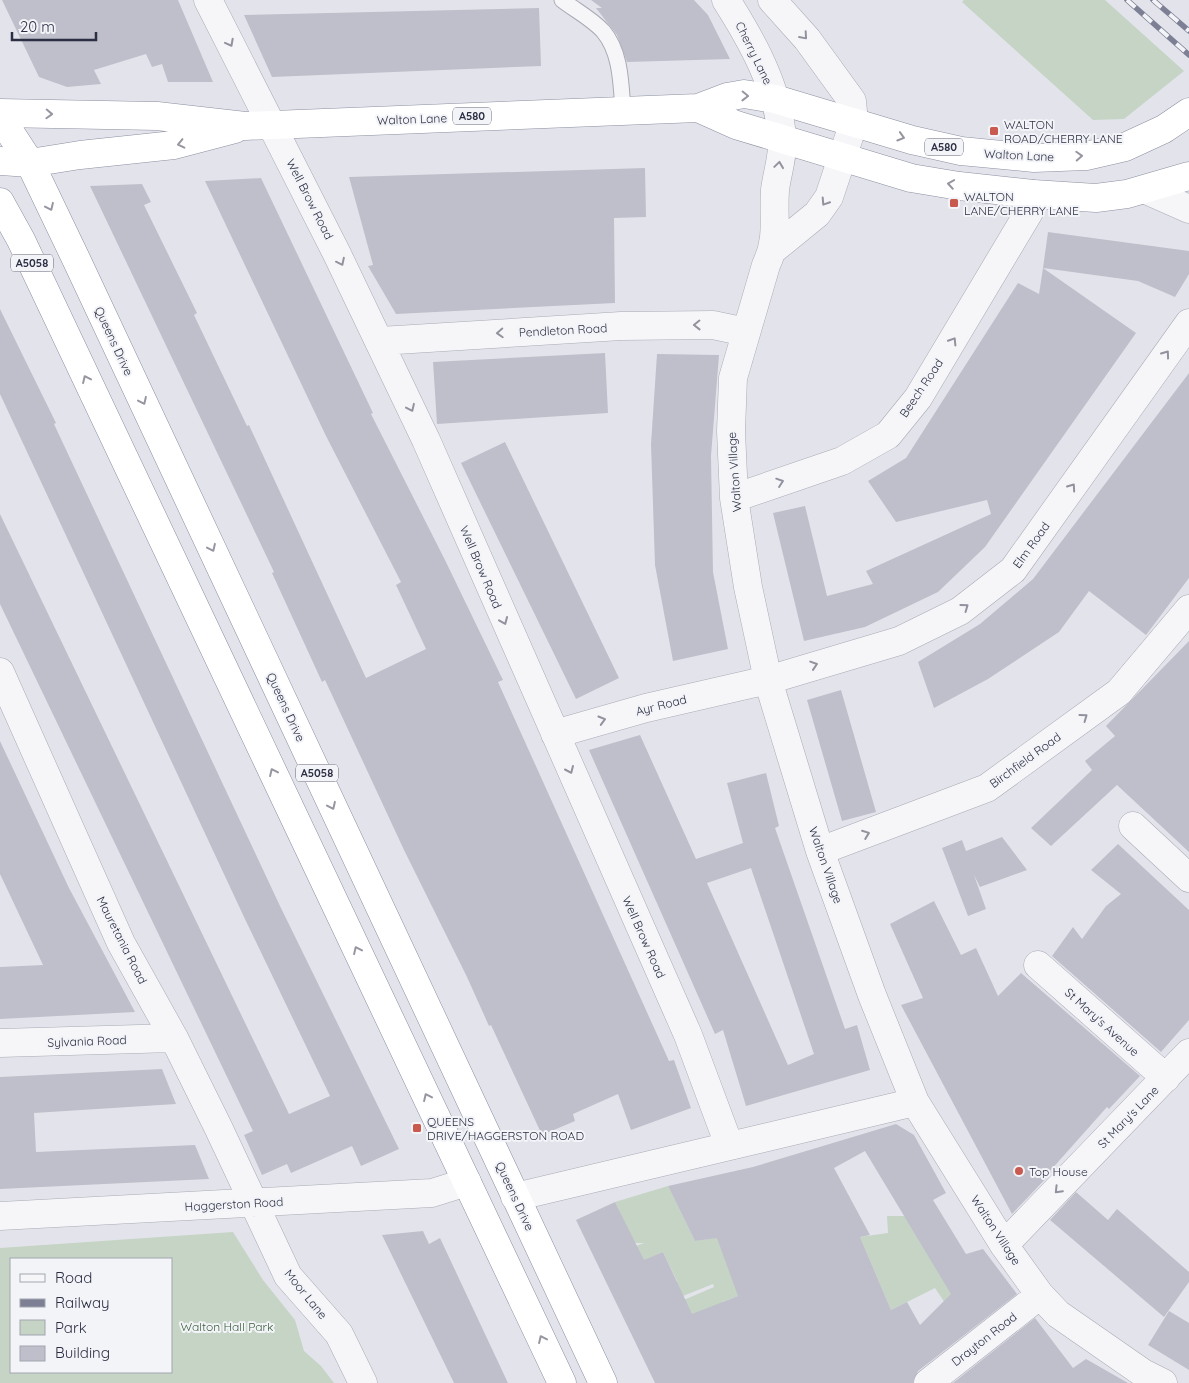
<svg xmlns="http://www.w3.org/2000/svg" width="1189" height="1383" font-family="Quicksand,sans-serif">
<rect width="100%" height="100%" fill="#e3e4eb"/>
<path fill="#c5d4c5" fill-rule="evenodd" d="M964,0H1105L1184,71L1124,119L1093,120L962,2Z
M668,1186L695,1241L761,1231L738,1296L722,1302L742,1346L693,1314L672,1323L665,1308L714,1287L713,1284L668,1302L677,1281L663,1252L643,1261L636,1246L644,1243H635L615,1202Z
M887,1216H904L982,1276L945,1303L935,1288L891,1310L860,1237L888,1233Z
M233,1232L263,1280L295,1320L304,1351L321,1366L334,1383H0V1248ZM11,1259H171V1372H11Z"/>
<path fill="#bebfca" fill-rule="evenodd" d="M2,0H178L213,82H168L162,64L152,67L146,54L94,70L101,84L67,87L39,77Z
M591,0H694L708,15L730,59L627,62L617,35L596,8H602Z
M539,8L541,66L272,77L244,15Z
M645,168L646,217L614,218L615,303L396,314L368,266L373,265L349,177Z
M261,178L373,413L371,414L445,560L503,680L498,682L669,1061L674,1060L691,1108L631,1130L618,1094L573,1114L575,1121L542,1135L491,1025L489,1026L467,977L404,850L325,680L322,682L272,573L274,572L90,186L142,184L151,202L144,205L197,313L194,315L247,426L249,425L366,678L426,649L396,585L401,582L326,436L205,181Z
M1048,232L1189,251V274L1175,297L1138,281L1043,268Z
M1043,268L1136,333L985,547L938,592L865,627L804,641L773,513L805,506L827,596L873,584L866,571L991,514L987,500L896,522L868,481L906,458L1018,283L1039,294Z
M0,309L56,423L54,424L280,906L399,1149L361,1166L352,1146L291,1173L287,1164L262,1175L244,1135L253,1131L0,604V514L289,1114L330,1096L244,917L0,394Z
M605,353L608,413L437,424L433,362Z
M657,354L719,355L711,456L713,572L728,649L673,661L655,565L651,444Z
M1189,373V578L1146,635L1089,591L1059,632L988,679L934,708L918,662L980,624L1033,579Z
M505,442L619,678L576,699L461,463Z
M1189,641V852L1117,785L1051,846L1031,828L1092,770L1085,761L1115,736L1106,726Z
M841,690L876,812L842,821L807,700Z
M640,735L696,859L743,843L727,783L766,773L779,826L775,828L845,1029L857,1025L870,1070L746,1106L723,1030L715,1034L589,750ZM751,868L814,1054L788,1065L707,883Z
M0,741L69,888L135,1012L0,1019V967L43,965L0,874Z
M1002,837L1027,870L980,887L974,875L986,909L968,916L942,848L962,840L966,851Z
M1118,844L1189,910V1020L1161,1052L1052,956L1073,927L1082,939L1106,906L1121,894L1091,870Z
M934,901L961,955L976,948L998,996L1021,973L1140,1076L1109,1109L1107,1107L1050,1171L1052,1172L1012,1214L901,1005L923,998L890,924Z
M162,1069L176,1104L34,1113L36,1152L195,1145L209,1179L0,1189V1077Z
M896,1124L914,1135L946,1193L933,1200L966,1254L983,1249L1017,1294L918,1371L913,1383H655L576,1220L615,1202L644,1260L663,1252L692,1314L738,1296L717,1238L695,1241L668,1186L753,1167ZM865,1151L951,1294L920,1325L907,1302L891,1310L860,1237L870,1235L834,1168Z
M1076,1192L1108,1220L1117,1209L1189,1272V1282L1164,1317L1050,1220Z
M423,1231L429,1244L440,1238L508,1383H454L382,1235Z
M1169,1311L1189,1323V1370L1148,1345Z
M1035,1318L1073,1368L1086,1359L1128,1383H953Z"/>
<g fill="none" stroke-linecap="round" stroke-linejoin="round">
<defs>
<path id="service" d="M562,0C575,10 592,19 603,31C621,52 621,84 623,111"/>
<path id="minor" d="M208,0L336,252L426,440L688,1035L729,1145
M726,0C752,41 778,87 782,137C784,154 777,173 775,190C773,219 779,238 766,265L733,378L731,431L734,498L748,587L768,680L820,851L872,995L915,1102L1004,1245L1040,1295L1058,1314L1143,1373L1163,1383
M772,0L807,39L852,101L854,122L829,197L817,214L774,249
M1146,190L1189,209
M380,341L621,326L713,325L746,332
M734,498L842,461L888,435L918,398L1029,212L1033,194
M0,672L121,943L174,1038L218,1127L288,1276L339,1334L363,1383
M555,734L646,708L768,680L899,641L960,611L1013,570L1189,323
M1133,826L1189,878
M820,851L987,788L1119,692L1189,609
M1038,965L1166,1078
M0,1043L174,1038
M515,1197L915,1102
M0,1216L432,1193L467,1182
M1004,1245L1189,1053
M928,1383L1040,1295"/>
<path id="trunk" d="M698,108L736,125L911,178L959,186L1033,194L1096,198L1127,194L1189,176
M0,113L157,116L245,126L698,108L727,97L744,94L775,99L912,140L961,151L1034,158L1086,156L1125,147L1164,129L1189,112
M0,117L30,163L77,261L603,1383
M0,161L30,163L80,155L174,145L235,129
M0,202L21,240L562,1383"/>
</defs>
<use href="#service" stroke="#a8aab5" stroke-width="17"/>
<use href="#minor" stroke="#a8aab5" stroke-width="29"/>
<use href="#trunk" stroke="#8b8fa1" stroke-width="29"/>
<use href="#service" stroke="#f6f6f9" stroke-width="15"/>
<use href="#minor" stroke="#f6f6f9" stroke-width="28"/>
<use href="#trunk" stroke="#fff" stroke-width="28"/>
<defs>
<path id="rail" d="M1127,0L1189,55
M1153,0L1189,31"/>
</defs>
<use href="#rail" stroke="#7d8094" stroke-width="5.5"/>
<use href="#rail" stroke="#f3f4f8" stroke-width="4" stroke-dasharray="11" stroke-linecap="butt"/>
</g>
<defs><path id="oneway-chevron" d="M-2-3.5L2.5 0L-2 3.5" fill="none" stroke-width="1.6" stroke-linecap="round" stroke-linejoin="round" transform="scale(1.25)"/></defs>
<g stroke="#91929e">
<use href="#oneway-chevron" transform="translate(804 36) rotate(49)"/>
<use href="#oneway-chevron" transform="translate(230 43) rotate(62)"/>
<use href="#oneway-chevron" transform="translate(779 165) rotate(-82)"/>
<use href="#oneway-chevron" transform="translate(825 202) rotate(123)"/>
<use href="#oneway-chevron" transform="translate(341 262) rotate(64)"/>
<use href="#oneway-chevron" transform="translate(697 325) rotate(179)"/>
<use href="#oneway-chevron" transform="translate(500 333) rotate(177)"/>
<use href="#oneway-chevron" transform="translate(953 341) rotate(-58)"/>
<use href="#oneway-chevron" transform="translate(1166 354) rotate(-54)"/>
<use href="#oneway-chevron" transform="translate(411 408) rotate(65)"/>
<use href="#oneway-chevron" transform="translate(780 482) rotate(-19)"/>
<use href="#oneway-chevron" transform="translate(1072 487) rotate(-55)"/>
<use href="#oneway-chevron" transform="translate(965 607) rotate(-36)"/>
<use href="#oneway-chevron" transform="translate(504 621) rotate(67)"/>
<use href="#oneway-chevron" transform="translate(814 665) rotate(-18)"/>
<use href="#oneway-chevron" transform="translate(1084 717) rotate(-36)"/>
<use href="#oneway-chevron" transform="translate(602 720) rotate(-16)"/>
<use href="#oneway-chevron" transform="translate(570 770) rotate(66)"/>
<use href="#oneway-chevron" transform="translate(866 834) rotate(-21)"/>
<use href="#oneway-chevron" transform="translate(1058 1190) rotate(134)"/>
</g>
<g stroke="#9696a1">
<use href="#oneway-chevron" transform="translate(745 96) rotate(1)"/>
<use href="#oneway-chevron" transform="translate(49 114) rotate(2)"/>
<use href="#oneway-chevron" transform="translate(901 137) rotate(17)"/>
<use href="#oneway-chevron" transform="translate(181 144) rotate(167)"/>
<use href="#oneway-chevron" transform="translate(1079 156) rotate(-3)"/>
<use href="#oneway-chevron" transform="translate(951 184) rotate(-171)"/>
<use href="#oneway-chevron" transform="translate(50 207) rotate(65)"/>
<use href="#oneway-chevron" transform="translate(86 379) rotate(-115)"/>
<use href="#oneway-chevron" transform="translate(143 401) rotate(65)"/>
<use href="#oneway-chevron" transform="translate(212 548) rotate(65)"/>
<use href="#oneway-chevron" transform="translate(273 772) rotate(-115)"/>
<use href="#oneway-chevron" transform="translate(332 806) rotate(65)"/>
<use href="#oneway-chevron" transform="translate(357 950) rotate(-115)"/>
<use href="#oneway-chevron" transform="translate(427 1097) rotate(-115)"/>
<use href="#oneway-chevron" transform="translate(542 1339) rotate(-115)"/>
</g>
<g fill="#c95a4f" stroke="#f3f4f8" stroke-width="2">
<rect x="989" y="126" width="10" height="10" rx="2.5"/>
<rect x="949" y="198" width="10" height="10" rx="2.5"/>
<rect x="412" y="1123" width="10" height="10" rx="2.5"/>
<circle cx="1019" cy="1171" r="5"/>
</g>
<g text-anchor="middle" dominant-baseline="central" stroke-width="4" stroke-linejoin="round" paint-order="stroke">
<g fill="#f3f4f8" stroke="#686979" stroke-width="1">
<rect x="453" y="107.5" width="38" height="17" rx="4"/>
<rect x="925" y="138.5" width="38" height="17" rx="4"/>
<rect x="11" y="254.5" width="42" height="17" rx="4"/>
<rect x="296" y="764.5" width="42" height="17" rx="4"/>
</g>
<g font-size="11" font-weight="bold" fill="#2c2e43">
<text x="472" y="116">A580</text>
<text x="944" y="147">A580</text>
<text x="32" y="263">A5058</text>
<text x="317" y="773">A5058</text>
</g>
<g font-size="12" fill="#2c2e43" stroke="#f3f4f8">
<text transform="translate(754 53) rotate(64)">Cherry Lane</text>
<text transform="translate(412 119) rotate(-2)">Walton Lane</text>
<text transform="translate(1019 155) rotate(3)">Walton Lane</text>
<text transform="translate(310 199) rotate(63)">Well Brow Road</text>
<text transform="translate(563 330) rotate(-3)">Pendleton Road</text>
<text transform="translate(114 341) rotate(65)">Queens Drive</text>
<text transform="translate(921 388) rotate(-56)">Beech Road</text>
<text transform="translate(734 472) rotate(-94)">Walton Village</text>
<text transform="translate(1031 545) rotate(-54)">Elm Road</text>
<text transform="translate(481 567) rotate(67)">Well Brow Road</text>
<text transform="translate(661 705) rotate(-14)">Ayr Road</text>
<text transform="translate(286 707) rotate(65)">Queens Drive</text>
<text transform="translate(1025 760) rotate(-36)">Birchfield Road</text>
<text transform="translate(826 865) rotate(71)">Walton Village</text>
<text transform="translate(644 937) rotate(66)">Well Brow Road</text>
<text transform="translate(122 940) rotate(63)">Mauretania Road</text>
<text transform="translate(1102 1022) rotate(42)">St Mary's Avenue</text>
<text transform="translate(87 1041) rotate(-2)">Sylvania Road</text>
<text transform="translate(1128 1117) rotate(-46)">St Mary's Lane</text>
<text transform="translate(515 1196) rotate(65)">Queens Drive</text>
<text transform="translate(234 1204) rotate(-3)">Haggerston Road</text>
<text transform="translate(996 1230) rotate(57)">Walton Village</text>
<text transform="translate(306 1294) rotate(51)">Moor Lane</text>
<text transform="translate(984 1339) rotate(-38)">Drayton Road</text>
</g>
<g font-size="12" fill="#2c2e43" stroke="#f3f4f8" text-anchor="start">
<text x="1004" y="124">WALTON<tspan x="1004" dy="14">ROAD/CHERRY LANE</tspan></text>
<text x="964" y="196">WALTON<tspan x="964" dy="14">LANE/CHERRY LANE</tspan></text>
<text x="427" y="1121">QUEENS<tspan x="427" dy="14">DRIVE/HAGGERSTON ROAD</tspan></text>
<text x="1029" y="1171">Top House</text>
</g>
<g font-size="12" fill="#395e3b" stroke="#f3f4f8">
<text x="227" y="1326">Walton Hall Park</text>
</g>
</g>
<rect x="10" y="1258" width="162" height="115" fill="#f3f4f8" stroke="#a3a5b0"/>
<rect x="20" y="1274" width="25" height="8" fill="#f6f6f9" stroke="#a3a5b0"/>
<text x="55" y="1283" font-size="15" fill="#2c2e43">Road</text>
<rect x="20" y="1299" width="25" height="8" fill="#7d8094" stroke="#a3a5b0"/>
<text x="55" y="1308" font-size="15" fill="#2c2e43">Railway</text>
<rect x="20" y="1320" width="25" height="15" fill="#c5d4c5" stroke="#a3a5b0"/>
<text x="55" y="1333" font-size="15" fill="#2c2e43">Park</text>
<rect x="20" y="1346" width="25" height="15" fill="#bebfca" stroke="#a3a5b0"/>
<text x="55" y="1358" font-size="15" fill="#2c2e43">Building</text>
<path d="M12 32v8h84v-8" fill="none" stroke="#2c2e43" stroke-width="2.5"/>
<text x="20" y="32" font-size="15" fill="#2c2e43" stroke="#f3f4f8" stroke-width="4" paint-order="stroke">20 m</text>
</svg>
